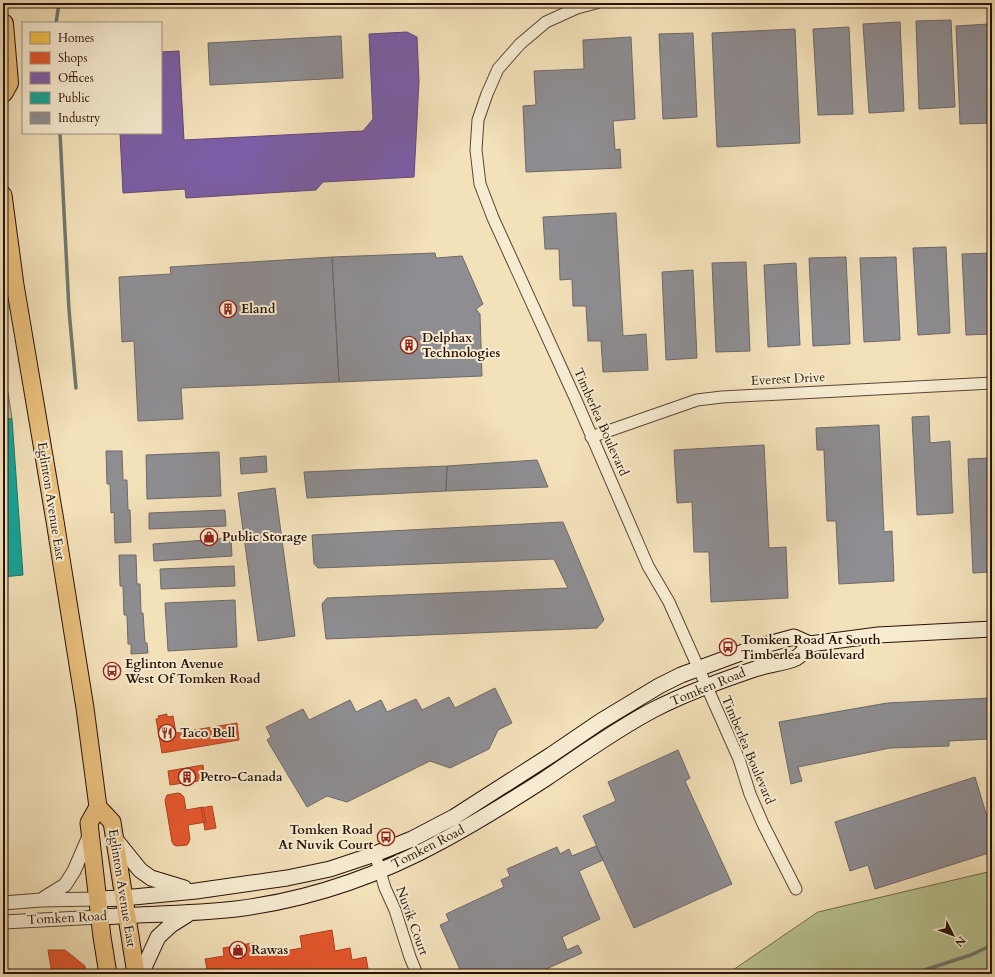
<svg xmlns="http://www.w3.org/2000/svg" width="995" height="977" font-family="Cardo,serif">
<rect width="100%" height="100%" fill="#f3e1ba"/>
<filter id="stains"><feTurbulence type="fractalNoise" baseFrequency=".005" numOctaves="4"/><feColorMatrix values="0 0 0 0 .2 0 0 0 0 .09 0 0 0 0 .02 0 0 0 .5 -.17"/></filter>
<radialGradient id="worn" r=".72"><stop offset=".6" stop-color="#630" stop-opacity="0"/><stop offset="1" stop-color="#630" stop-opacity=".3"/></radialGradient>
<path fill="#b8c392" stroke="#706a4c" d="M3,360L12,419H3Z
M992,871V974H727L818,912Z"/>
<path fill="#f2c14e" stroke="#b58c39" d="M3,959L6,974H3Z"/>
<path fill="#e4572e" stroke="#ac4222" d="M3,702L8,734L3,735Z
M167,714V717L173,716L176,733L237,723L239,740L162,753L156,719L159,718L158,716Z
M203,765L205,780L170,785L168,771Z
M178,793L181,794L184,797L186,810L203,807L206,822L188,825L190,839L189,842L187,845L177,846L174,845L172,842L165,800L167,795Z
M212,806L216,828L205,830L201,808Z
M332,930L335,951L350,948L352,960L366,957L369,974H208L205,959L224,956L223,948L253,943L255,956L302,948L300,936Z
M48,950H65L85,966L86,974H52Z"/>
<path fill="#7b5ea7" stroke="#624777" d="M407,32L417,37L419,81L414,177L323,182L316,190L186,198L185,189L123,193L120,133H161V52L179,51L184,140L363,131L373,119L369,34Z"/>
<path fill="#17a398" stroke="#1c786c" d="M3,419H12L23,575L3,577Z
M3,502L6,521L3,522Z"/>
<path fill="#8d8d92" stroke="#6f6868" d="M951,20L955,107L919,109L916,21Z
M900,22L904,111L869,113L863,24Z
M989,24L992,123L960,124L956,26Z
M849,27L853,114L818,115L813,29Z
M795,29L800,143L717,147L712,33Z
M693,33L697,117L663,119L659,34Z
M341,36L343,78L210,85L208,43Z
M631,37L635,119L613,121L615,150L620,149L621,168L526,172L523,106L536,105L534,71L584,69L583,40Z
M616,213L623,336L646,334L648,370L603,372L601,341H588L586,306H573L572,279L560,280L559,249H545L543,217Z
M946,247L950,333L918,335L913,248Z
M435,253L436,258L462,256L483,304L476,309L480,314L482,376L339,382L332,257Z
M992,253V334L966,335L962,254Z
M332,257L339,382L181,388L183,419L138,421L134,341L122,342L119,277L171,274L170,267Z
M846,257L850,344L813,346L809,258Z
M896,257L900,340L864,342L860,258Z
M746,262L750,351L716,352L712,263Z
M796,263L800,345L768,347L764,265Z
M693,270L697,358L666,360L662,272Z
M929,416L930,443L950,441L953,513L917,515L912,417Z
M879,425L884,532L892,531L894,581L839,584L836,521H827L824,450H817L816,428Z
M764,445L769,548L786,547L788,598L711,602L709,552H694L692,502L677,503L674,450Z
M106,451H122L123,480H127L128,510H130L131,542L115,543L114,512L111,513L110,484H107Z
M219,452L221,496L147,499L146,455Z
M266,456L267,472L241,474L240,458Z
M992,458V572L973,573L968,459Z
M537,460L548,487L446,491L447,466Z
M447,466L446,491L307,498L304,472Z
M275,488L295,636L258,641L238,493Z
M225,510L226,526L149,529V513Z
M563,522L604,620L597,628L326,639L322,604L327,598L568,588L554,559L318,568L314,564L312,535Z
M231,538L232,556L154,561L153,544Z
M119,555H136L137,584H140L141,613H143L145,643H147L148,653L131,654V644H128L127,615H124L123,586H120Z
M234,566L235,586L161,589L160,569Z
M235,600L237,647L168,651L165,603Z
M495,688L512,723L498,730L489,749L450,768L430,761L347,802L327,796L307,807L267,740L271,737L266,727L303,709L309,720L350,700L356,712L381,700L387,712L416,699L422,710L449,697L455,708Z
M992,698V734H989L990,739L949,741V746L890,748L798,767L802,781L791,784L779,722L887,703Z
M678,750L690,778L685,781L732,884L634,928L583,816L616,801L608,782Z
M975,777L992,833V852L875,889L868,865L850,871L835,822Z
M596,846L603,860L579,871L600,919L562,937L567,950L578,945L582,953L535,974H462L440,925L449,921L446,914L504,887L501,880L510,876L507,869L557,847L560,854L569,849L572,856Z"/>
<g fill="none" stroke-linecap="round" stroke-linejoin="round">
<path stroke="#6d796e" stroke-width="3.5" d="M56,23L59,3
M60,133L69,310L76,388
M912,974L971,955L992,945"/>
<defs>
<path id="minor" d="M596,3L577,8L546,22L520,44L498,69L487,94L478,120L476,150L480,184L493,218L576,400L648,566L669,602L739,759L750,794L763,824L796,889
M591,437L697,400L722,397L992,383
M375,854L385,888L395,910L410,957L417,974"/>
<path id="tertiary" d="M44,898L65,885L74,871L90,834
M3,903L41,900L98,899
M3,922L100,917"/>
<path id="secondary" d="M115,839L140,870L151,878L184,888
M98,899L123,898L196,891L287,878L330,869L375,854L412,839L454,817L551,755L601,721L659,686L681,675L757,647L794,637L810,644L878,635L992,629
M100,917C145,914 191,914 236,909C308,900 378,876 442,841C477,822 511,801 545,779C581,755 615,730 653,710C686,693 720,681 755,669C766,665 786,663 796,658C801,655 806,649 810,644
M141,974L158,937L171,925L190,913"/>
<path id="primary" d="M3,195L15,285L55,521L85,708L98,807L112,822L136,974
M98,807L89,823L102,937L108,974"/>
<path id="motorway" d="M3,24L8,83L3,92"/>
</defs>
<use href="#minor" stroke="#5b4634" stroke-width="13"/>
<use href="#tertiary" stroke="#5b4634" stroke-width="15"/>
<use href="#secondary" stroke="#281207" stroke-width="17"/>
<use href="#primary" stroke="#281207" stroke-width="19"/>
<use href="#motorway" stroke="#281207" stroke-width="22"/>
<use href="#minor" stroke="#f7ecd2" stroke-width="11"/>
<use href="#tertiary" stroke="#f7ecd2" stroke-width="13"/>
<use href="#secondary" stroke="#f7ecd2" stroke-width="15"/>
<use href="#primary" stroke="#eac07d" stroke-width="17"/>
<use href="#motorway" stroke="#eac07d" stroke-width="20"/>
</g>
<defs>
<symbol id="building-ring" viewBox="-11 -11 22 22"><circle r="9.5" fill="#f7ecd2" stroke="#8f2418" stroke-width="1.5"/><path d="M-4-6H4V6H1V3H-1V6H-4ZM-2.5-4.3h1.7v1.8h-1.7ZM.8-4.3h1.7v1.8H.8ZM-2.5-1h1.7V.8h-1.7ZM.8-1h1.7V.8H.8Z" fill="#8f2418"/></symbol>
<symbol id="shop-ring" viewBox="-11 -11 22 22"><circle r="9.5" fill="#f7ecd2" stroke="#8f2418" stroke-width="1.5"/><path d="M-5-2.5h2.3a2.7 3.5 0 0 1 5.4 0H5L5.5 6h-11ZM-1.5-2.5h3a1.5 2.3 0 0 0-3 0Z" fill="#8f2418"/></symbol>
<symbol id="bus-ring" viewBox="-11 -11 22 22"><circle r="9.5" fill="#f7ecd2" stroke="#8f2418" stroke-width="1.5"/><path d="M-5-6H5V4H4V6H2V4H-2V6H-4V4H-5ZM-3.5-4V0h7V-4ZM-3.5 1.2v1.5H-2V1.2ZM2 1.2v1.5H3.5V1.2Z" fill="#8f2418"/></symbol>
<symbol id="restaurant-ring" viewBox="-11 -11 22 22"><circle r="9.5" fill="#f7ecd2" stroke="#8f2418" stroke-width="1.5"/><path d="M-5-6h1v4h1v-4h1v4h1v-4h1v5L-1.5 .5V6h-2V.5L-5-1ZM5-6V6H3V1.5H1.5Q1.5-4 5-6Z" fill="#8f2418"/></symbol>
</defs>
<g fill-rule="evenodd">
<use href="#building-ring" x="218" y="299" width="20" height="20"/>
<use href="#building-ring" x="399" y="335" width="20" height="20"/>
<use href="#shop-ring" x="199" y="527" width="20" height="20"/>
<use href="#bus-ring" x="718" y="637" width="20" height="20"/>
<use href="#bus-ring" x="102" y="661" width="20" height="20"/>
<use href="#restaurant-ring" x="157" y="723" width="20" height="20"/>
<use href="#building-ring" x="177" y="767" width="20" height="20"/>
<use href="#bus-ring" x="376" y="827" width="20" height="20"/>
<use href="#shop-ring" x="228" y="940" width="20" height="20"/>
</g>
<g text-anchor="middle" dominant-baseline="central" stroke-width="4" stroke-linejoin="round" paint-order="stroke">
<g font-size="13" font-weight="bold" fill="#281207" stroke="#f7ecd2" text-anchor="start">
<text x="241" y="309">Eland</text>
<text x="422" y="338">Delphax<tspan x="422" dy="15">Technologies</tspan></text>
<text x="222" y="537">Public Storage</text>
<text x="741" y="640">Tomken Road At South<tspan x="741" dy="15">Timberlea Boulevard</tspan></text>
<text x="125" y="664">Eglinton Avenue<tspan x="125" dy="15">West Of Tomken Road</tspan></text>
<text x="180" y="733">Taco Bell</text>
<text x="200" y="777">Petro-Canada</text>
<text x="373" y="830" text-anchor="end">Tomken Road<tspan x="373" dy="15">At Nuvik Court</tspan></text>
<text x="251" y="950">Rawas</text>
</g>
<g font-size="13" fill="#281207" stroke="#f7ecd2">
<text transform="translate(788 379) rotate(-3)">Everest Drive</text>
<text transform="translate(601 422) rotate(66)">Timberlea Boulevard</text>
<text transform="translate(51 501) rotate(81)">Eglinton Avenue East</text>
<text transform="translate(708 687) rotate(-22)">Tomken Road</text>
<text transform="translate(748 750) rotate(67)">Timberlea Boulevard</text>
<text transform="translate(428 847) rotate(-27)">Tomken Road</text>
<text transform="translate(122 888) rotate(81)">Eglinton Avenue East</text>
<text transform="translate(67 918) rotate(-3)">Tomken Road</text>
<text transform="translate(412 921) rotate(70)">Nuvik Court</text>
</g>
</g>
<rect width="995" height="977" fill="none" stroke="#f3e1ba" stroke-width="16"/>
<rect x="4" y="4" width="987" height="969" fill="none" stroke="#281207" stroke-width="2"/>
<rect x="8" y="8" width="979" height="961" fill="none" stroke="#281207"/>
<rect x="22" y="22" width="140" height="112" fill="#f7ecd2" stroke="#a49581"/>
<rect x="30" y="32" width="20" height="12" fill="#f2c14e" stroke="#a49581"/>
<text x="58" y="42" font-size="12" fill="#281207">Homes</text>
<rect x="30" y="52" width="20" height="12" fill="#e4572e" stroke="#a49581"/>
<text x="58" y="62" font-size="12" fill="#281207">Shops</text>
<rect x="30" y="72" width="20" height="12" fill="#7b5ea7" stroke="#a49581"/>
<text x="58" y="82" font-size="12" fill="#281207">Offices</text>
<rect x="30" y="92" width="20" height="12" fill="#17a398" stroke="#a49581"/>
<text x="58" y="102" font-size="12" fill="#281207">Public</text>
<rect x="30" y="112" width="20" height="12" fill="#8d8d92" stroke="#a49581"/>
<text x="58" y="122" font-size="12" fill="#281207">Industry</text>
<g transform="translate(953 935) rotate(132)" stroke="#f7ecd2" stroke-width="3" paint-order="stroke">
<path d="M0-3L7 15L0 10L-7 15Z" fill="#281207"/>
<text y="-6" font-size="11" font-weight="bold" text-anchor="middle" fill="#281207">N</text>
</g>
<rect width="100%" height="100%" filter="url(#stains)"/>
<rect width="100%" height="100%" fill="url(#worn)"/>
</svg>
